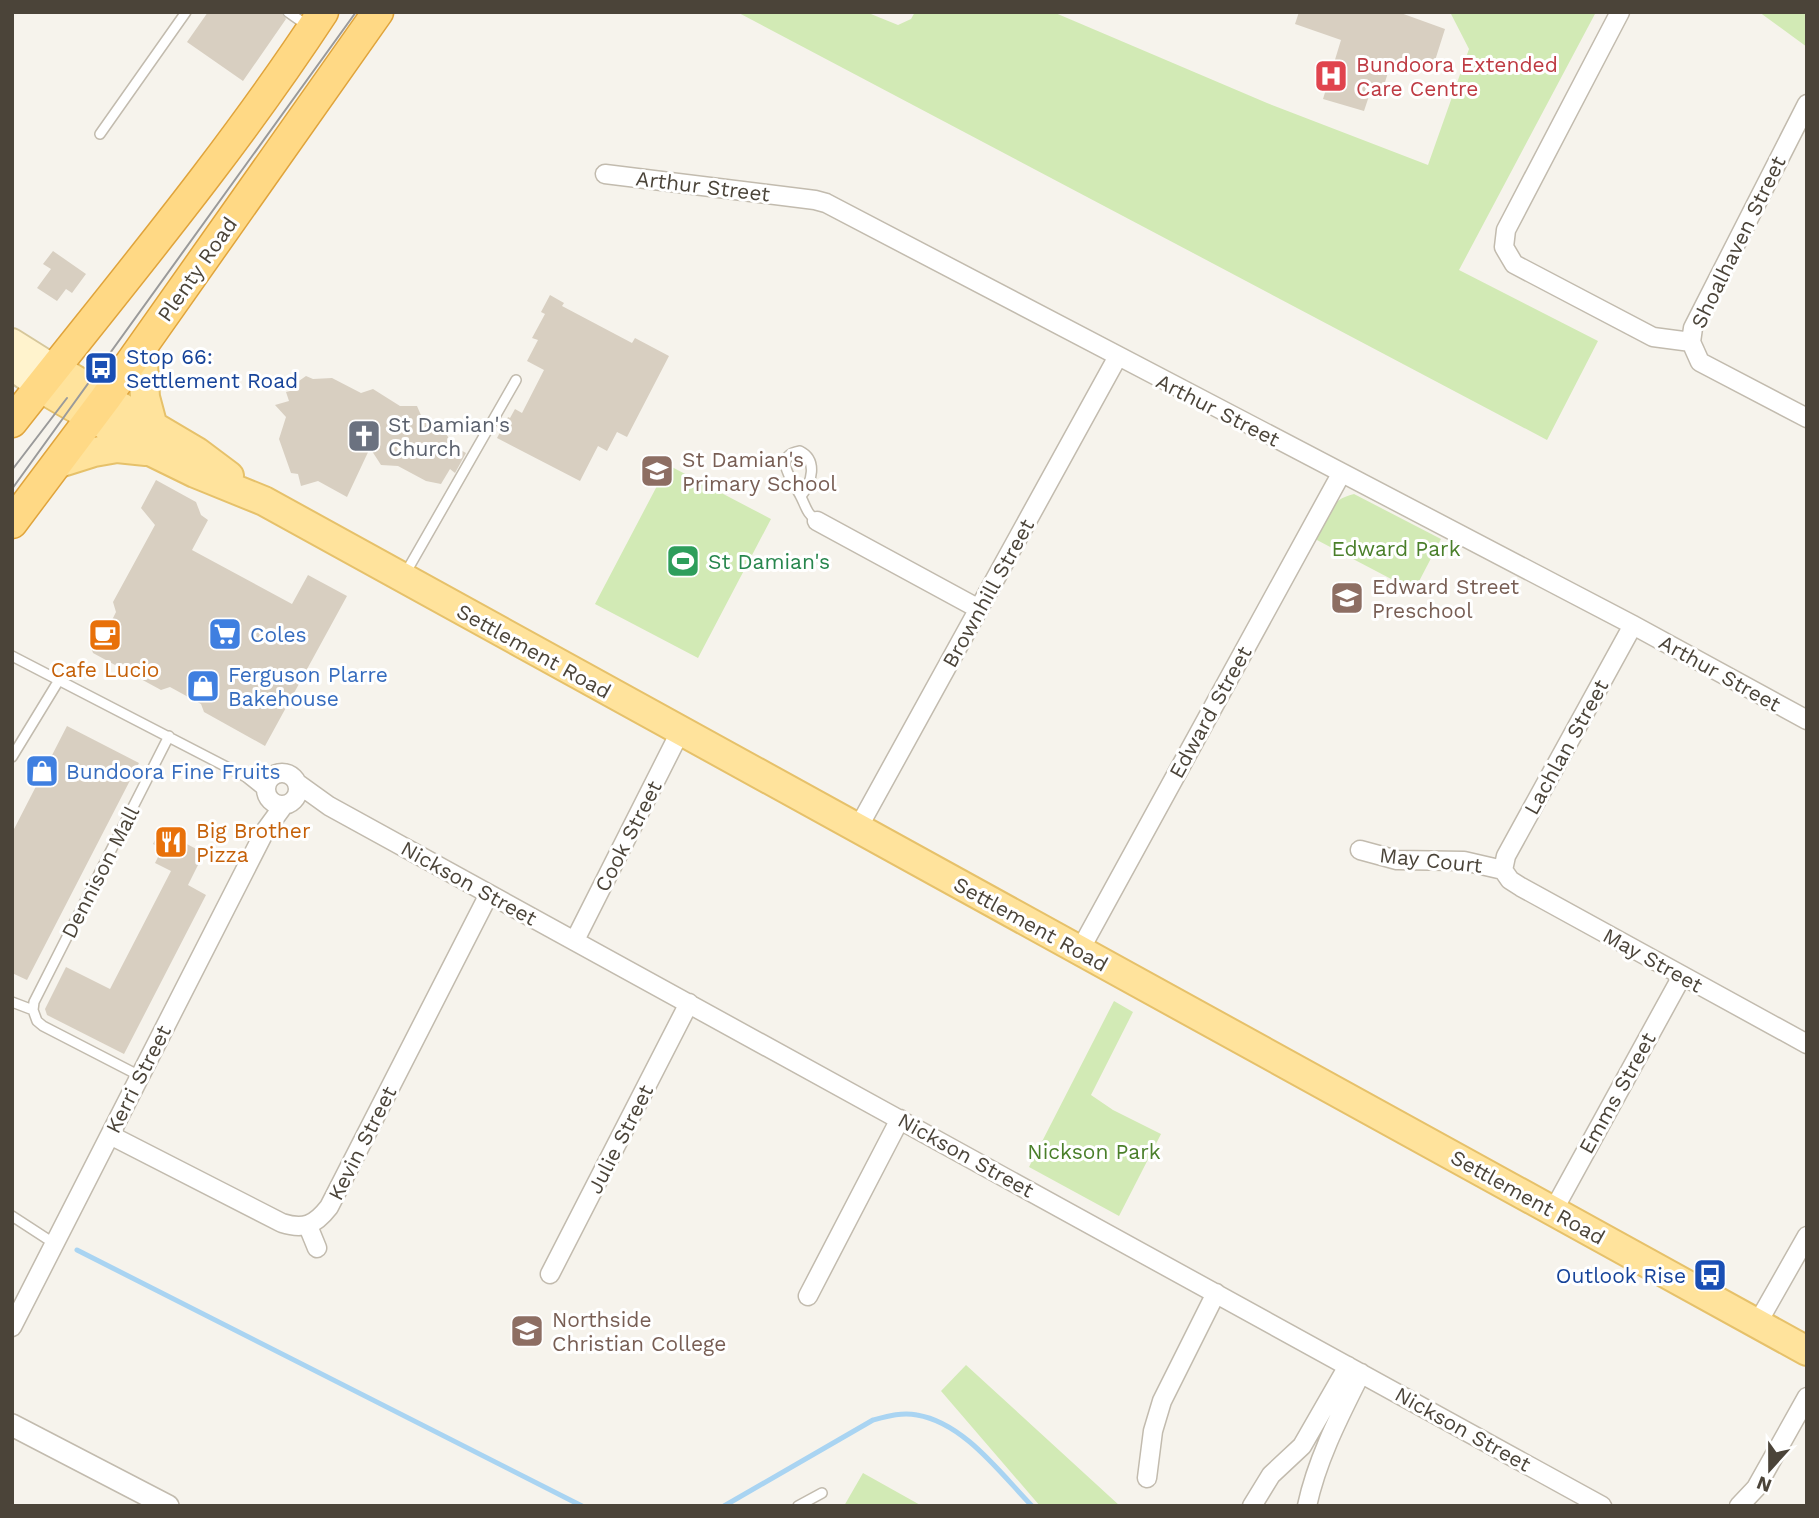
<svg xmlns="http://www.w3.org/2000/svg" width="1819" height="1518" font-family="'Work Sans',sans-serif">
<rect width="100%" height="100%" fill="#f6f3ec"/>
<path fill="#d2eab5" d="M737,12H866L898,25L911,19L915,12H1053L1267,103L1428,165L1469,49L1450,12H1596L1459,270L1598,341L1547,440Z
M1759,12H1807V47Z
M668,465L771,519L698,658L595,604Z
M1354,494L1441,539L1414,591L1315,539C1326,518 1328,500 1354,494Z
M1114,1001L1133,1012L1091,1095L1113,1110L1161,1134L1119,1216L1029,1167Z
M966,1365L1120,1506H1040L941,1391Z
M863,1473L922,1506H844Z"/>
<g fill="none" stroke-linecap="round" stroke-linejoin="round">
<path stroke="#a9d4f2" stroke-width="5" d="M77,1250L582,1506
M724,1506L873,1420C888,1416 902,1412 917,1415C964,1423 1000,1473 1032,1506"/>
</g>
<path fill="#d8cfc1" d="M208,12H281L286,19L243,81L187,42Z
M1299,12H1398L1445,29L1432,70L1410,63L1406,72L1390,66L1382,92L1371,90L1364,111L1323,99L1341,40L1295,24Z
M53,251L86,274L72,293L66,289L57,301L37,288L51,269L43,264Z
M550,295L564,303L562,306L632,343L635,338L669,356L627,437L617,432L607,451L598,446L580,481L497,438L508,417L510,418L515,409L522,413L544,370L527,361L538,340L532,338L545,314L541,312Z
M306,376L313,379L332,378L361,393L373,389L400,406H417L423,420L445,433L457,448L466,453L455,473L450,469L441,484L426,481L398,466L381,465L370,448L347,497L318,481L301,486L298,474L291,473L279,439L286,417L275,405L289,401L286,392L294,390L296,383Z
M156,480L196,502L201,515L208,520L192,550L292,604L308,575L347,596L265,746L204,712L201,704L170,687L161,690L93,653L90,644L100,626L110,624L116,612L113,602L155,525L141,508Z
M67,726L139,763L27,980L12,973V833Z
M160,830L204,853L188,885L206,895L124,1054L47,1015L45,1009L66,967L110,989L171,871L155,863L162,849L153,844Z"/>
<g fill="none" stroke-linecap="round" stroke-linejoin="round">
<defs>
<path id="service" d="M288,12L308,26
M100,134L186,12
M801,496C812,483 818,460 800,451C770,456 795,484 801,497C806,507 807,514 817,521
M405,574L516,380
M12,656L246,777L266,793
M12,757L59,680
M248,777L268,780
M12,1002L33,1010
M33,1010L34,1002L169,736
M33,1010L37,1021L43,1026L140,1076
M12,1216L55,1244
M798,1506L822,1493"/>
<path id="minor" d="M1620,12L1506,230L1504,247L1514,264L1653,337L1691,342L1700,362L1807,418
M605,174L815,200L826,203L1633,625L1807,720
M1691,342L1693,328L1807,104
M817,521L979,609
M266 789a16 16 0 1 1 32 0a16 16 0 1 1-32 0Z
M297,783L329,806L1602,1506
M858,828L1117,358
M1360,850L1397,860L1464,861L1503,870
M1503,870L1510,880L1521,887L1807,1044
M1503,870L1506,856L1633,625
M575,940L680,732
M1080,950L1341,474
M110,1135L282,1223C304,1230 315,1225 329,1207L489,894
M1553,1211L1682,976
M308,1226L317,1248
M550,1274L689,1003
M808,1296L900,1119
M1757,1324L1807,1236
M12,1327L265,831L284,805
M1147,1478L1153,1431L1162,1401L1216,1293
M1252,1506L1271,1475L1302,1446L1348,1366
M1307,1506C1317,1459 1340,1415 1361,1373
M1739,1506L1756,1488L1807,1397"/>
<path id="tertiary" d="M12,1425L168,1506"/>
<path id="secondary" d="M12,341L55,368
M12,368L39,387"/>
<path id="primary" d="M142,347L145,397L153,427
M55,368L197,452L229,476
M39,387L152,452L195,473L264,501L1807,1351
M56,464L94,452L117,448L146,451"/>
<path id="trunk" d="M12,422C119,286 228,157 323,12
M12,523L105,399L378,12"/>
</defs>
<use href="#service" stroke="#c2bbae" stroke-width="12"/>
<use href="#minor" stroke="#c2bbae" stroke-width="21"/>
<use href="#tertiary" stroke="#c2bbae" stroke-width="24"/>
<use href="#secondary" stroke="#d6c79b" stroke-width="28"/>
<use href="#primary" stroke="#e6c16a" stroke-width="32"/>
<use href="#trunk" stroke="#e0a43c" stroke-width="33"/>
<use href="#service" stroke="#fff" stroke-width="9"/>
<use href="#minor" stroke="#fff" stroke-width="18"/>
<use href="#tertiary" stroke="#fff" stroke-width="21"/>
<use href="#secondary" stroke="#fff3cd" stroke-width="24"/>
<use href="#primary" stroke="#ffe39c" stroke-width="28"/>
<use href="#trunk" stroke="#ffd985" stroke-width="30"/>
<path stroke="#9a9a9a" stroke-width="2" d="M12,470L67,398
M12,489L356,12"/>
</g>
<defs>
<symbol id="hospital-square" viewBox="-11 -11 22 22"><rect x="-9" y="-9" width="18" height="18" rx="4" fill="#e0444e" stroke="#fff"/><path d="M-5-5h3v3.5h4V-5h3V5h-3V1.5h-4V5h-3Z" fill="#fff"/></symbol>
<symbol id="bus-square" viewBox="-11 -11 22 22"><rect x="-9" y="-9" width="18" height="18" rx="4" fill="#1a4fb4" stroke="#fff"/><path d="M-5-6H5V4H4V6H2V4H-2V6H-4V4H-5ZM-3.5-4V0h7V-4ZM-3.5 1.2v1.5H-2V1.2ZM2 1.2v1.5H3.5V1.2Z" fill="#fff"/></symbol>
<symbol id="church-square" viewBox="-11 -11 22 22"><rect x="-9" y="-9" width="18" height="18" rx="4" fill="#6b7280" stroke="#fff"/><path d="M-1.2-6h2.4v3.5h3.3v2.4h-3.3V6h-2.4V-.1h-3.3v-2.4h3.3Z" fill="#fff"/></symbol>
<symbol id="school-square" viewBox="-11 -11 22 22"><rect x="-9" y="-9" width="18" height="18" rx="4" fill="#8d6e63" stroke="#fff"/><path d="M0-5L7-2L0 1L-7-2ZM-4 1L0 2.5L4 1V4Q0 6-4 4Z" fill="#fff"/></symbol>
<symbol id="stadium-square" viewBox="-11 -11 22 22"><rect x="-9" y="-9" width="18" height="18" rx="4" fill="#2e9e5b" stroke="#fff"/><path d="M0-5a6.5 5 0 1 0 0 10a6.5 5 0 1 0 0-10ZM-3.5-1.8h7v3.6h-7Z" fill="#fff"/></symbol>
<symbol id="supermarket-square" viewBox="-11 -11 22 22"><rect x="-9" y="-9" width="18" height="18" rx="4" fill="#3f7fe0" stroke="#fff"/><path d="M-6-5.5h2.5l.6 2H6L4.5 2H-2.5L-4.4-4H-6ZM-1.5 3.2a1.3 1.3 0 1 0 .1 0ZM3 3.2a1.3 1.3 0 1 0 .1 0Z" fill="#fff"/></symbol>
<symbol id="cafe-square" viewBox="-11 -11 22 22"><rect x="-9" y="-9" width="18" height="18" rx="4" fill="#e8710a" stroke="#fff"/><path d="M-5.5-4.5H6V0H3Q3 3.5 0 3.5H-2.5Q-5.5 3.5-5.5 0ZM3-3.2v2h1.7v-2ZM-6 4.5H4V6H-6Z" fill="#fff"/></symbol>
<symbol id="shop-square" viewBox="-11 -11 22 22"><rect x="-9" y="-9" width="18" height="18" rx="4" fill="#3f7fe0" stroke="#fff"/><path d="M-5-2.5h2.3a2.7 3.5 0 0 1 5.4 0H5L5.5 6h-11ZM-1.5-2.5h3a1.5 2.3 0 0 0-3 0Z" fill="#fff"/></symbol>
<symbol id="restaurant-square" viewBox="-11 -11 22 22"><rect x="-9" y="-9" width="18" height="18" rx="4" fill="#e8710a" stroke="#fff"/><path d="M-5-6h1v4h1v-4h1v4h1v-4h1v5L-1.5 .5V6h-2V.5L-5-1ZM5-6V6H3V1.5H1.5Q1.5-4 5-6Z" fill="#fff"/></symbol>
</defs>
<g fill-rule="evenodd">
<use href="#hospital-square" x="1312" y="57" width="38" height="38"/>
<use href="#bus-square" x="82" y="349" width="38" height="38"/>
<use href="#church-square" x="345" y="417" width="38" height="38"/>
<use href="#school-square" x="638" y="452" width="38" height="38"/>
<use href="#stadium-square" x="664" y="542" width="38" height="38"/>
<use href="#school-square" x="1328" y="579" width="38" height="38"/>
<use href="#supermarket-square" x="206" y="615" width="38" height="38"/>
<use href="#cafe-square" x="86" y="616" width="38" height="38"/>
<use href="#shop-square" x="184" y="667" width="38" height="38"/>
<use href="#shop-square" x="23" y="752" width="38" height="38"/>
<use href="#restaurant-square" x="152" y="823" width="38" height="38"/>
<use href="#bus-square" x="1691" y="1256" width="38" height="38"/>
<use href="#school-square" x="508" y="1312" width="38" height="38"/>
</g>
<g text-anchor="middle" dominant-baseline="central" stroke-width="6" stroke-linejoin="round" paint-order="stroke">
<g font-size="21" fill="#be3a42" stroke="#fff" text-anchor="start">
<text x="1356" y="64">Bundoora Extended<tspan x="1356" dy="24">Care Centre</tspan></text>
</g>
<g font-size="21" fill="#4b4439" stroke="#fff">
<text transform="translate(703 186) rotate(7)">Arthur Street</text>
<text transform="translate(1738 242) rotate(-64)">Shoalhaven Street</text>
<text transform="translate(197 269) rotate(-55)">Plenty Road</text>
<text transform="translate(1218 410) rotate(27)">Arthur Street</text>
<text transform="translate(988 593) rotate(-61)">Brownhill Street</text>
<text transform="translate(534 651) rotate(29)">Settlement Road</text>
<text transform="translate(1720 673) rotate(29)">Arthur Street</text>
<text transform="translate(1210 712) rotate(-61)">Edward Street</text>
<text transform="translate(1566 747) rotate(-61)">Lachlan Street</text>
<text transform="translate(628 836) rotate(-63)">Cook Street</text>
<text transform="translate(1431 860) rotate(6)">May Court</text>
<text transform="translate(100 872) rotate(-63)">Dennison Mall</text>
<text transform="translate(469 883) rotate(29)">Nickson Street</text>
<text transform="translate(1031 924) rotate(29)">Settlement Road</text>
<text transform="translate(1653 960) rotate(29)">May Street</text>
<text transform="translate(138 1079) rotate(-63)">Kerri Street</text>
<text transform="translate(1617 1093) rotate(-61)">Emms Street</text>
<text transform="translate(620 1139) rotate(-63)">Julie Street</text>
<text transform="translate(362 1143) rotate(-63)">Kevin Street</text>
<text transform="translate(966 1155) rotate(29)">Nickson Street</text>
<text transform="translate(1528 1197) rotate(29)">Settlement Road</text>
<text transform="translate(1463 1429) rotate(29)">Nickson Street</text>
</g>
<g font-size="21" fill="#164399" stroke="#fff" text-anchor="start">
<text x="126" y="356">Stop 66:<tspan x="126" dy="24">Settlement Road</tspan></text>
<text x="1686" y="1275" text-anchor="end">Outlook Rise</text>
</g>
<g font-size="21" fill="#5b616d" stroke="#fff" text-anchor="start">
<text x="388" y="424">St Damian's<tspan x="388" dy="24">Church</tspan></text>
</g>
<g font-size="21" fill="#785e54" stroke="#fff" text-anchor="start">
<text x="682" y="459">St Damian's<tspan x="682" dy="24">Primary School</tspan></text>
<text x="1372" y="586">Edward Street<tspan x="1372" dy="24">Preschool</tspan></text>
<text x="552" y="1319">Northside<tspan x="552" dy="24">Christian College</tspan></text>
</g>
<g font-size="21" fill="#4a7f2a" stroke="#fff">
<text x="1396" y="548">Edward Park</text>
<text x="1094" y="1151">Nickson Park</text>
</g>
<g font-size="21" fill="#27864d" stroke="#fff" text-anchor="start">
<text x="708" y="561">St Damian's</text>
</g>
<g font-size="21" fill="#366cbe" stroke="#fff" text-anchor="start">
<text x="250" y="634">Coles</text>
<text x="228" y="674">Ferguson Plarre<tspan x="228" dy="24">Bakehouse</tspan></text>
<text x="66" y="771">Bundoora Fine Fruits</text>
</g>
<g font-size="21" fill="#c56008" stroke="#fff">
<text x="105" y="669">Cafe Lucio</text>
<text x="196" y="830" text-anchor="start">Big Brother<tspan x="196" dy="24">Pizza</tspan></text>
</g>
</g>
<rect width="1819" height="1518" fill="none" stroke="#4b4439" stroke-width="28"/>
<g transform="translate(1770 1469) rotate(201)" stroke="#ffffff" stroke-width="5" paint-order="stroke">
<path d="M0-5L12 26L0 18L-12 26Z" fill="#4b4439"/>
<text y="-10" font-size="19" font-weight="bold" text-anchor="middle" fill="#4b4439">N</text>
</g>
</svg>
